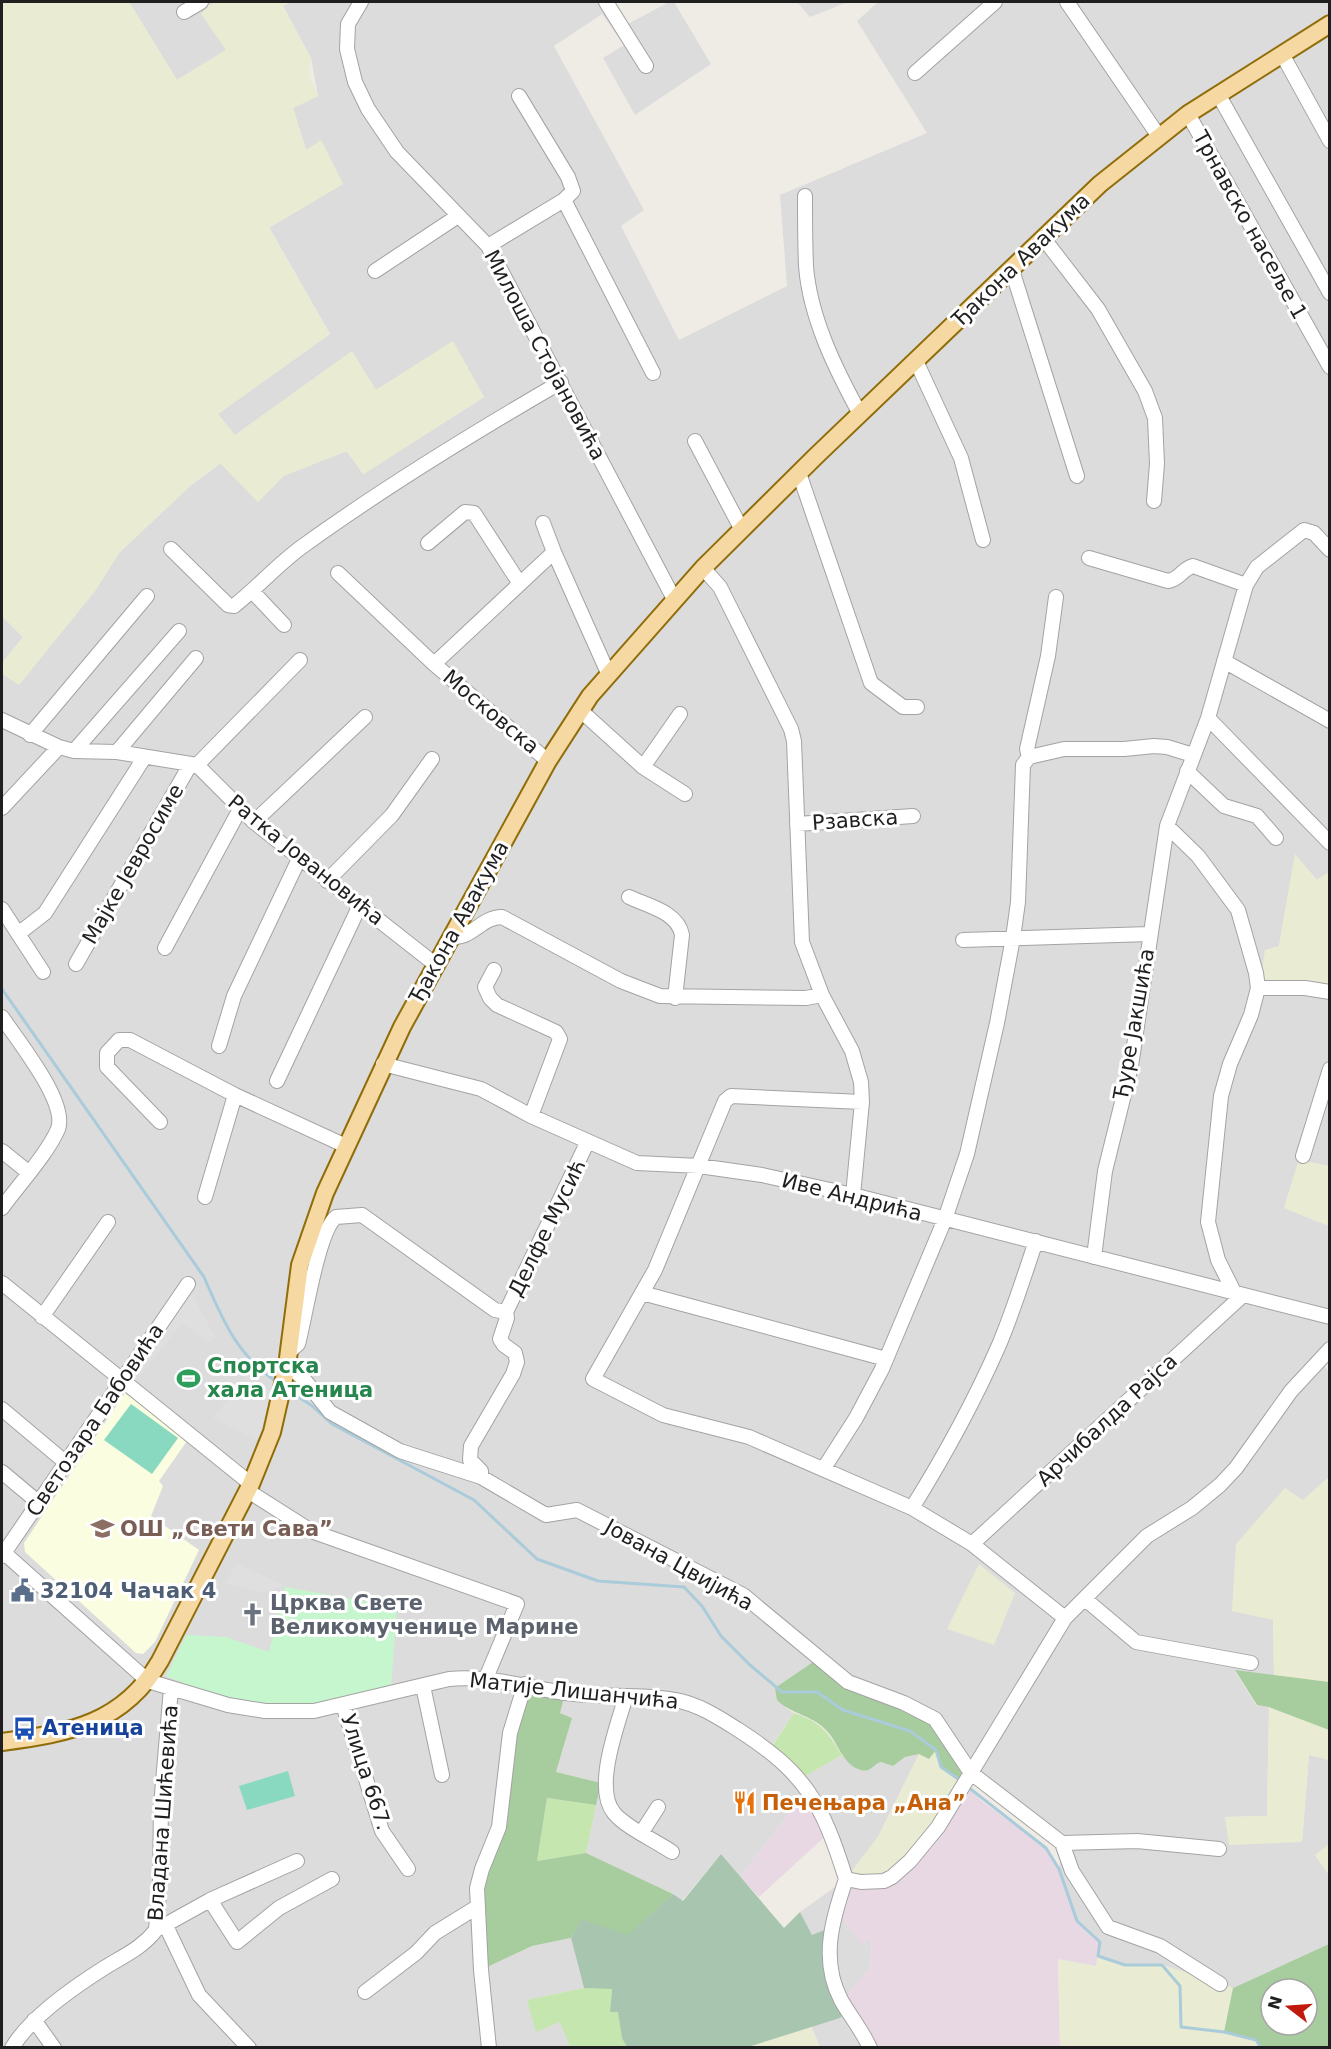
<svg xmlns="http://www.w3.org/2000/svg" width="1331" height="2049" font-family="'DejaVu Sans',sans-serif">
<rect width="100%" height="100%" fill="#efece6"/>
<path fill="#dddcdc" d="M129,2H220L226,50L177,80Z
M291,2H615L628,24L669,2H674L711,64L635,115L603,58L624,45L602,14L554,46L644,210L621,226L679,340L787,286L780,195L927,133L857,21L878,2H1329V872L1317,880L1295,855L1279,946L1261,979L1329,984V1166L1299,1160L1284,1208L1329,1226V1349L1319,1360L1329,1372V1477L1303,1500L1273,1620L1274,1676L1235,1671L1256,1705L1269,1707L1267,1816L1225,1817L1302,1842L1309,1754L1329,1760V1844L1315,1855L1329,1875V1944L1233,1988L1162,1965H1125L1098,1956L1100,1942L1077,1921L1059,1869L1062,1843L971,1773L935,1719L784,1707L794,1713L769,1750L800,1779L842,1755L851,1765L882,1762L893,1766L905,1757L919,1754L878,1837L846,1879L872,1937L870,1968L842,2001L832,1928L812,1935L800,1912L846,1879L807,1790L740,1877L721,1854L682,1901L673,1894L586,1853L600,1783L556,1772L572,1718L560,1713L481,1970L532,1946L571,1938L584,1988L528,2000L561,2022L570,2047H2V674L19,684L95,591L119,553L190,486L221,463L258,502L283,476L347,451L363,474L484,397L453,342L376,390L351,352L235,435L218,414L330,334L269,227L343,184L321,141L306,150L293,108L318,96L311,58L283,6Z
M797,2H848L810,17Z
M2,616L23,637L2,663Z
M848,2010L870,2047H820L811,2026L840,2018Z"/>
<path fill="#e8d8e4" d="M964,1784L983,1802L1046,1848L1059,1869L1077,1921L1100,1942L1096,1966L1058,1960L1060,2047H870L842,2001L870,1968L872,1938L862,1945L837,1912L846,1879Z
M807,1790L831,1831L759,1897L740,1877Z"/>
<path fill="#fbfde0" d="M125,1393L187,1441L159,1481L163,1486L151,1516L199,1550L155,1642L143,1654L136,1653L25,1552L24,1543Z"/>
<path fill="#e9ecd2" d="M2,2H129L177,80L226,50L201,14L208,6L215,2H291L283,6L311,58L309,74L318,96L293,108L306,150L321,140L343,184L269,228L330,334L218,414L235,435L352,351L376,390L453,341L484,397L364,474L346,451L284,476L258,502L220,463L190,486L119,553L95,591L19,685L2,674V663L23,637L2,616Z
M1295,854L1317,880L1329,872V984L1261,979L1265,950L1279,946Z
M1299,1160L1329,1166V1226L1284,1208Z
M1329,1477V1682L1274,1676L1273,1620L1232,1611L1236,1544L1285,1488L1303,1500Z
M979,1564L1015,1593L994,1645L947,1629Z
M1269,1707L1329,1730V1760L1309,1755L1302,1842L1229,1845L1225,1817L1267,1816Z
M936,1750L964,1784L892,1877L846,1879L878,1837L919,1754Z
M1329,1844V1875L1315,1855Z
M1098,1956L1125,1965H1162L1233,1988L1224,2032L1256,2040L1261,2047H1060L1058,1959L1096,1966Z
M811,2026L820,2047L748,2048L753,2044Z"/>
<path fill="#c6e6af" d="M794,1713C821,1722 827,1731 842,1755L800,1779L769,1751Z
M547,1798L596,1805L586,1853L537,1861Z
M584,1988H612L610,2011L618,2012L627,2047H570L560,2022L536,2032L527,2000Z"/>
<path fill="#a7cc9d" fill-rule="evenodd" d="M819,1658L848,1682L935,1719L971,1773L959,1779L941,1767L936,1750L929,1759L919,1754L905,1757L893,1766L881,1762C873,1764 871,1773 861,1770C842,1765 838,1741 825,1729C811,1715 791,1714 777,1700L775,1688Z
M1235,1670L1329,1682V1730L1269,1707L1257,1705Z
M525,1684L565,1693L560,1713L572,1718L556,1772L601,1783L596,1805L547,1798L537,1861L586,1853L673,1894L628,1936L581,1920L571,1938L532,1946L481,1970L477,1907L499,1827Z
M1329,1944V2047H1261L1256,2040L1224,2032L1233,1988ZM1271,1989H1307V2025H1271Z"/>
<path fill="#a8c6af" d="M721,1854L784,1928L800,1912L812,1935L832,1927L830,1938L848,2010L840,2018L748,2047H627L622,2038L618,2012H610L612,1989L584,1988L571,1938L581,1919L628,1935L673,1894L683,1901Z"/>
<path fill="#c5f6cd" d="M285,1587L397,1607L391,1688L319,1703L282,1707L234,1703L166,1676L186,1635L226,1637L269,1652Z"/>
<path fill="#88d9c0" d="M131,1404L178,1438L152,1474L104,1440Z
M288,1771L295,1796L247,1810L239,1786Z"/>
<path fill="#dfdfdf" d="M189,1289L215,1337L210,1343L182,1323L136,1381L129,1375Z
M248,1374L273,1393L261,1442L213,1418Z
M237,1564L284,1585L266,1593L225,1583Z"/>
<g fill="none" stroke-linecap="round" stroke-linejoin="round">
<path stroke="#a9cbda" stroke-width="3" d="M2,989L204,1277C223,1321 237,1355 278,1383
M286,1389L311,1405L332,1424L474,1500L537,1559L598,1581L684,1587L702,1606L721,1636L750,1665L782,1692H817L843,1710L910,1731L936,1750L941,1767L961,1781
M968,1787L1046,1848L1059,1869L1077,1921L1100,1942L1098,1956L1125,1965H1162L1180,1986L1181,2027L1224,2032L1256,2040L1261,2048"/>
<defs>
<path id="minor" d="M361,2L348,24L347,49L355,82L368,109L397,152L488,246L674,599
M606,2L646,66
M1067,2L1158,135
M184,12L201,2
M1282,54L1330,141
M915,73L995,2
M1218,94L1330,293
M1188,114L1330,367
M805,196C805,219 805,243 806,266C810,318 836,370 860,414
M564,200L653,373
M1044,239L1098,309L1145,391L1155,418L1157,464L1154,501
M488,246L564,200L573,191L568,177L519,96
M1012,270L1077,476
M375,271L458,216
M916,361L961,458L983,540
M695,441L742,530
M799,473L871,683L903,707H917
M543,523L554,552
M428,543L465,512L474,513L520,584
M171,549L228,605L234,606C258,587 279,563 303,546C386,486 473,433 561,382
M1089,558L1168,581C1180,579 1182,569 1193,566L1246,585
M703,568L720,587L791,729L794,741L802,942L822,995L852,1051L861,1082L862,1102L853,1195
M338,573L434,664L548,761
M252,591L284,625
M1224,661L1330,721
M434,664L554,552L608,673
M580,710L643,767L685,794
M1208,718L1330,843
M2,720L59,747L74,751L117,752L197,765L254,822L436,965
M30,735L147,596
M74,751L179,631
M117,752L196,658
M1029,757L1064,749H1124L1154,746L1167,747L1193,755
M1029,757L1027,749L1048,656L1056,597
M197,765L300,660
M643,767L680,714
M1187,771L1224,806L1257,816L1276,838
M2,808L59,747
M254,822L365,717
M797,824L913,816
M327,881L392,815L432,759
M629,897C648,906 678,912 682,935L675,998
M2,909L43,972
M18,934L45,913L144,758
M451,937C471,940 481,917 502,917L621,981L660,996L806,998L822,995
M963,940L1149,934
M165,948L240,809
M76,964L190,765
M494,970L485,987L490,998L497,1005L556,1032L560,1039L531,1116
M1258,988H1305L1330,992
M2,1017C17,1040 68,1102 58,1129C48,1153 17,1187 2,1208
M219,1046L234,996L299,859
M383,1064L481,1089L531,1116L637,1163L699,1166L762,1175L853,1195L1330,1317
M277,1081L360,905
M862,1102L731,1096L725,1101L655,1270L593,1379L663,1415L749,1437L912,1508L972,1544L1065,1618
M160,1122L107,1067V1053L119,1040H130L235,1095L346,1146
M2,1151L28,1172
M1303,1156L1330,1069
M205,1197L235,1095
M1094,1257L1105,1171L1131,1066L1167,826
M2,1283L251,1484
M642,1293L886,1359
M1235,1294L1218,1260L1208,1222L1221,1096L1230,1064L1251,1015L1258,988L1256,973L1238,910L1198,856L1167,826L1208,718L1246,585L1257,567L1304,530L1314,533L1330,550
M506,1312L587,1143
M42,1317L108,1222
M289,1352L298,1344C305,1319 318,1231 336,1217L362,1215L495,1310L506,1312
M287,1366L303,1378L330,1412L400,1451L481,1477L546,1515L577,1510L743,1595L848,1682L904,1703L935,1719L971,1773L1062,1843L1072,1871L1108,1927L1160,1946L1220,1984
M2,1409L65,1462
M824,1468L856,1418L882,1369L945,1219L967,1154L997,1023L1013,938L1018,902L1023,765L1029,757
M2,1472L39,1503
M481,1477V1471L470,1460L471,1446L513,1374L517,1362L515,1353L504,1345L500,1339L507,1318L506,1312
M248,1491L311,1531L517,1604L486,1678
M912,1508C945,1455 974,1402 999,1345C1013,1312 1024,1276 1036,1241
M972,1544L1242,1296
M2,1551L148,1681L228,1705L265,1711H314L449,1679C490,1675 526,1688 566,1693C602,1698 640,1693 675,1700C698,1704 718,1717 737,1729C806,1773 822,1803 846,1879
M2,1556L188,1284
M1085,1599L1136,1642L1251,1663
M423,1686L442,1775
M626,1696C618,1724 593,1788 614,1813C625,1827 656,1841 672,1852
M343,1705L382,1831L408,1869
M642,1832L658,1807
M1062,1843L1137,1841L1219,1849
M846,1879L861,1882L884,1881L892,1877L910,1861L938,1827L1065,1618L1147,1536L1192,1508L1220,1485L1236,1468L1291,1391L1330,1349
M846,1879C832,1920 820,1960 841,2000C850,2016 862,2030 870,2048
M210,1900L237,1942L279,1908L332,1879
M166,1926L199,1995L249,2048
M156,1930L210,1900L297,1861
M365,1992L416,1953L435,1933L477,1907
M34,2020L54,2048
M12,2048C30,2017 74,1987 104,1968C123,1956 141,1949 156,1930L160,1880L161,1806L171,1688
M489,2048L481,1970L477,1888L482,1869L499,1827L510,1733L525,1684"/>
<path id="major" d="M2,1742C69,1733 123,1724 160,1661L251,1484L272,1432L287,1366L300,1265L325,1193L402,1027L548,761L590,696L703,568L816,456L1100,184L1188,114L1330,24"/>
</defs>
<use href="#minor" stroke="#a3a3a3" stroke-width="16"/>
<use href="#major" stroke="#906d09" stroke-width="20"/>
<use href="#minor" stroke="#fff" stroke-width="14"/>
<use href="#major" stroke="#f6d8a3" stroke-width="16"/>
</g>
<defs>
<symbol id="stadium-bare" viewBox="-9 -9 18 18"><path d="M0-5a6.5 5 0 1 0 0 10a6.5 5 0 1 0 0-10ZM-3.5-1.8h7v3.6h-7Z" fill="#2e9e5b" stroke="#fff" stroke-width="2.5" paint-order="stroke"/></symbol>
<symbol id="school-bare" viewBox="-9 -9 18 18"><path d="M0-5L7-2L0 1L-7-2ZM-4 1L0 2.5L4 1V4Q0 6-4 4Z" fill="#8d6e63" stroke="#fff" stroke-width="2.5" paint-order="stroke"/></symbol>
<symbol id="civic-bare" viewBox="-9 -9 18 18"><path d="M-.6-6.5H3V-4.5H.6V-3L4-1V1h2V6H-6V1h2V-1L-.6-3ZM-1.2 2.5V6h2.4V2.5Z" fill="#5c6f8a" stroke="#fff" stroke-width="2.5" paint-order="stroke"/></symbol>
<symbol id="church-bare" viewBox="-9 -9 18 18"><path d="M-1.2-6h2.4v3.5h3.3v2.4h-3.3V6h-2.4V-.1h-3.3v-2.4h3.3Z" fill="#6b7280" stroke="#fff" stroke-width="2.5" paint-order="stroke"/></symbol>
<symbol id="bus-bare" viewBox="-9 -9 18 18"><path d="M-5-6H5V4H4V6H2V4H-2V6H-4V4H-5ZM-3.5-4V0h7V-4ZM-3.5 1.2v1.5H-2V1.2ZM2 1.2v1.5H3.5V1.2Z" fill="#1a4fb4" stroke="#fff" stroke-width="2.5" paint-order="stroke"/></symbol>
<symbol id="restaurant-bare" viewBox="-9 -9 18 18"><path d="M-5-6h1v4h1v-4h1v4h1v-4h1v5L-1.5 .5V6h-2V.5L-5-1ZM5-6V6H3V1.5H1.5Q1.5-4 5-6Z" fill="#e8710a" stroke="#fff" stroke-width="2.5" paint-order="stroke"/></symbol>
</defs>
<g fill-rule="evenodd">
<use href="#stadium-bare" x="172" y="1362" width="33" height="33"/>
<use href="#school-bare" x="86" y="1512" width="33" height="33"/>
<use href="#civic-bare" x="6" y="1574" width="33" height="33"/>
<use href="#church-bare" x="236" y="1598" width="33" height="33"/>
<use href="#bus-bare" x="8" y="1712" width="33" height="33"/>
<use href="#restaurant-bare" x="728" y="1786" width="33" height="33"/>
</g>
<g text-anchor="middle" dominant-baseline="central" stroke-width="6" stroke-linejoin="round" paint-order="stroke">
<g font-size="21" fill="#1f1f1f" stroke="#fff">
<text transform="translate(1250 225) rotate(61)">Трнавско насеље 1</text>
<text transform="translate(1021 260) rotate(-44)">Ђакона Авакума</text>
<text transform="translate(545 355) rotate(62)">Милоша Стојановића</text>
<text transform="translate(491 712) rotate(40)">Московска</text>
<text transform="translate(855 820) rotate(-4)">Рзавска</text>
<text transform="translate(306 860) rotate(39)">Ратка Јовановића</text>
<text transform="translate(133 864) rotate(-60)">Мајке Јевросиме</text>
<text transform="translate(459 922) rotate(-61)">Ђакона Авакума</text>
<text transform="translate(1134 1024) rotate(-80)">Ђуре Јакшића</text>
<text transform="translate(852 1197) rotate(14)">Иве Андрића</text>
<text transform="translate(547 1228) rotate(-64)">Делфе Мусић</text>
<text transform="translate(95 1420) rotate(-56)">Светозара Бабовића</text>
<text transform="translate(1107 1420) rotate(-43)">Арчибалда Рајса</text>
<text transform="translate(679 1565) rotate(29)">Јована Цвијића</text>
<text transform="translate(574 1691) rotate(6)">Матије Лишанчића</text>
<text transform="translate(366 1772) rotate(72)">Улица 667.</text>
<text transform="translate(163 1813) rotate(-86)">Владана Шићевића</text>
</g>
<g font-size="21" font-weight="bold" fill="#27864d" stroke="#fff" text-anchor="start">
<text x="207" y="1366">Спортска<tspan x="207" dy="24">хала Атеница</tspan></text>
</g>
<g font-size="21" font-weight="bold" fill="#785e54" stroke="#fff" text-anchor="start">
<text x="120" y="1529">ОШ „Свети Сава”</text>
</g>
<g font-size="21" font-weight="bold" fill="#4e5e75" stroke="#fff" text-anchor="start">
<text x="40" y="1591">32104 Чачак 4</text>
</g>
<g font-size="21" font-weight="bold" fill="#5b616d" stroke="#fff" text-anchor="start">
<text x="270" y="1603">Црква Свете<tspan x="270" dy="24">Великомученице Марине</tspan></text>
</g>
<g font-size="21" font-weight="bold" fill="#164399" stroke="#fff" text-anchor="start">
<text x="42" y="1728">Атеница</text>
</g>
<g font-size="21" font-weight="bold" fill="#c56008" stroke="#fff" text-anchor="start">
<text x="762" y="1803">Печењара „Ана”</text>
</g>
</g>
<rect width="1331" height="2049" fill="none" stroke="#1f1f1f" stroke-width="6"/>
<g transform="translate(1289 2007) rotate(287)"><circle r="28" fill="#ffffff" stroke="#a5a5a5" stroke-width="1.5"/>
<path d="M0-4.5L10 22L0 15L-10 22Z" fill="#c1190c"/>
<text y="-9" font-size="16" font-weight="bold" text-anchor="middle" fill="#1f1f1f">N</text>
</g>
</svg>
